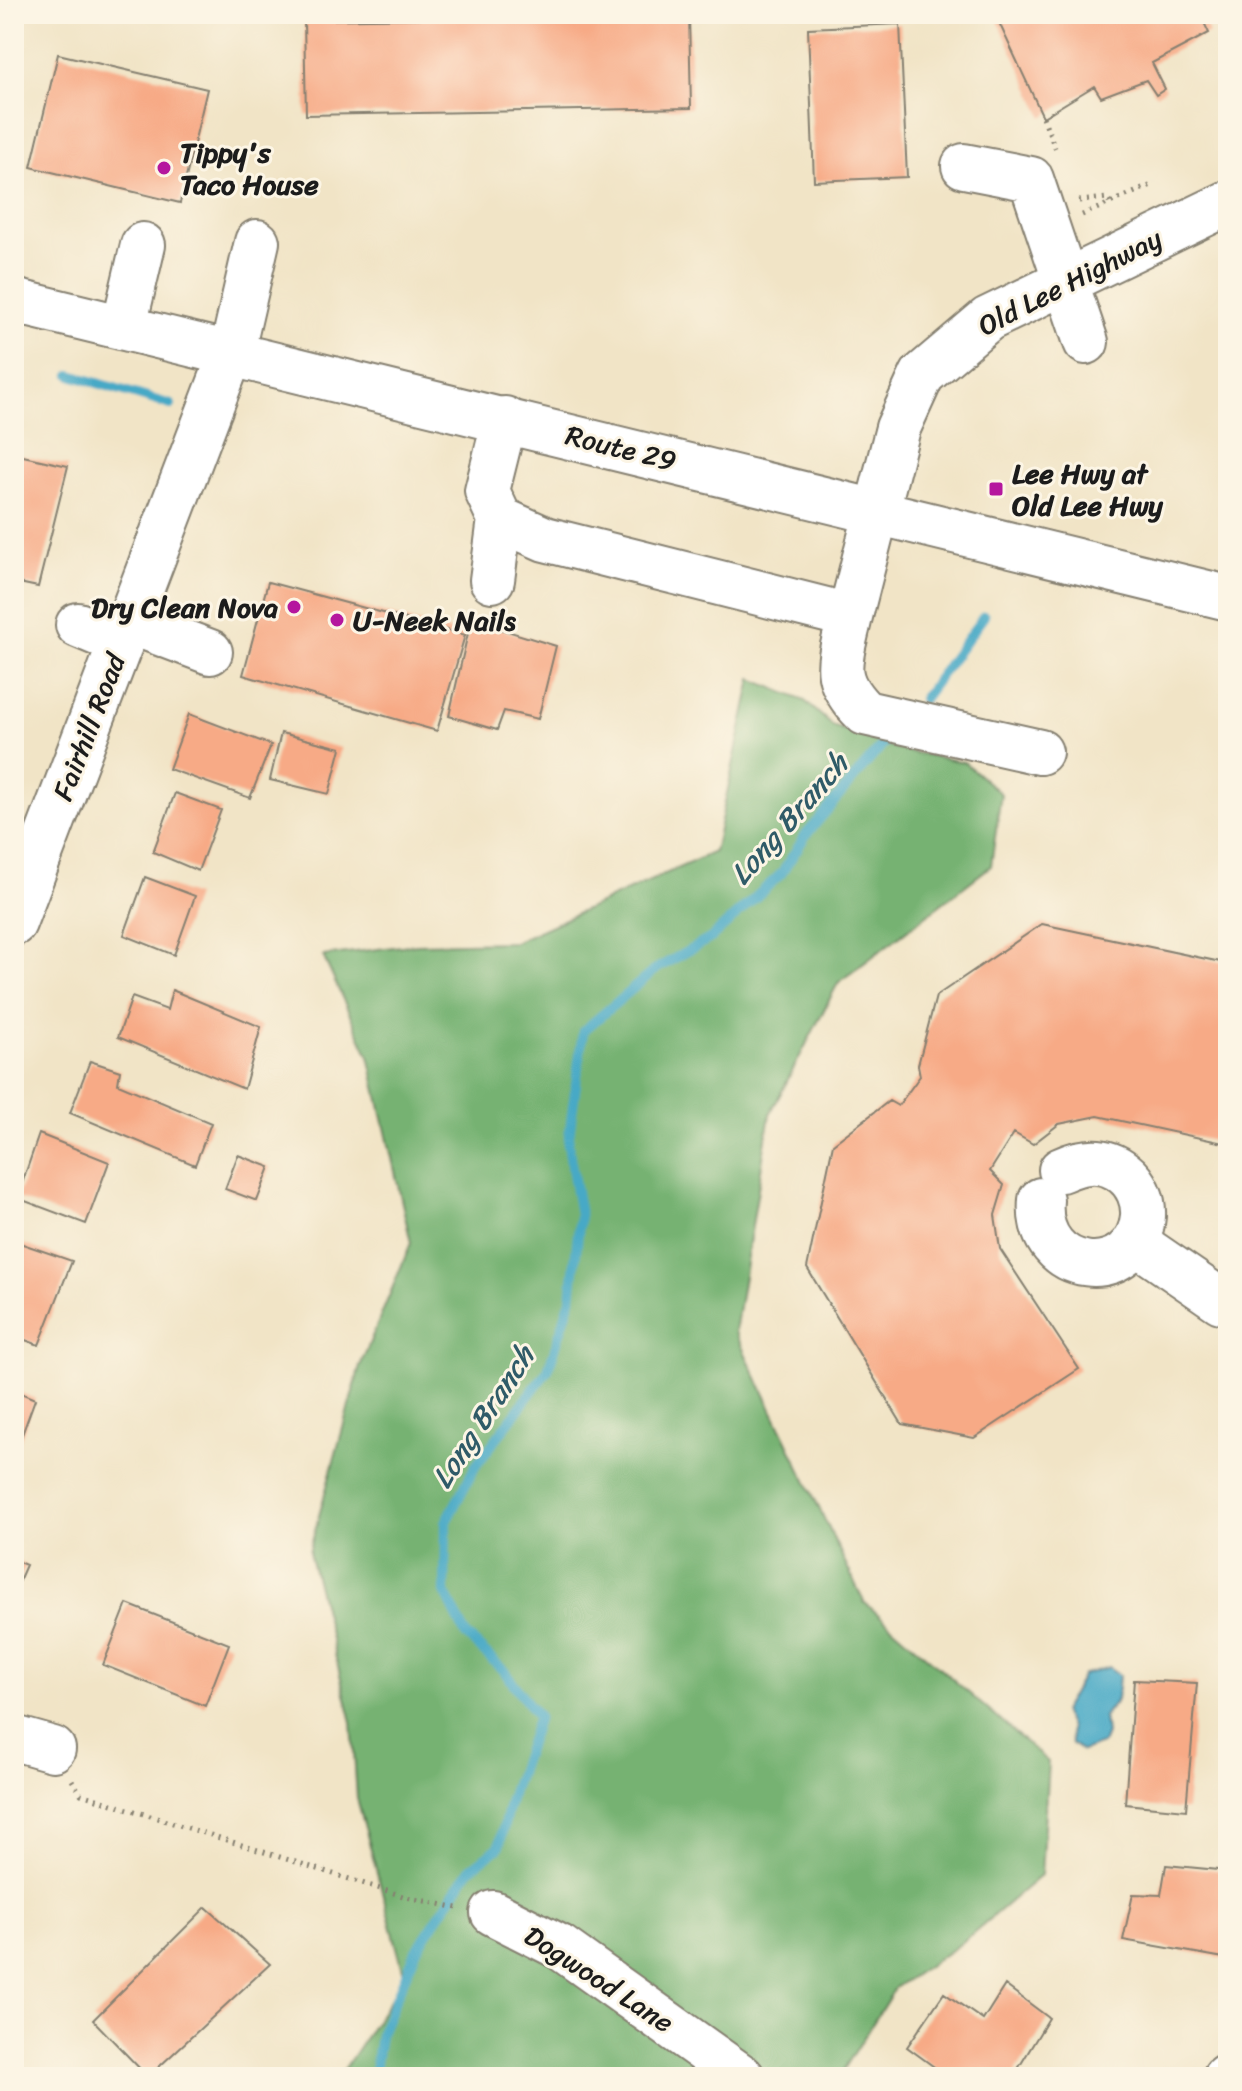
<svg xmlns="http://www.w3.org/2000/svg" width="1242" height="2091" font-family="Sriracha,sans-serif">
<rect width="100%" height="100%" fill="#fcf5e5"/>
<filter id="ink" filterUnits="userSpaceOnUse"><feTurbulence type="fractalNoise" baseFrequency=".0125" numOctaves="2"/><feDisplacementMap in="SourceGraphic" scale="16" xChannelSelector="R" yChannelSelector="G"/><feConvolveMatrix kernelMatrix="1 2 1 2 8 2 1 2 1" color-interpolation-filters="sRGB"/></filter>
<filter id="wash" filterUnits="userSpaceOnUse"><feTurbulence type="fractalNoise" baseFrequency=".006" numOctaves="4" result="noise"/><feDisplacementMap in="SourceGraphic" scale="32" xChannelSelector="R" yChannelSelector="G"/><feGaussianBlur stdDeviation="1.8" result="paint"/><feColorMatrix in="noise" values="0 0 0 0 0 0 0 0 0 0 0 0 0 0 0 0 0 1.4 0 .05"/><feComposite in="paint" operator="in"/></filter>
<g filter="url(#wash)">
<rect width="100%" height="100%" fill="#f1e4c6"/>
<path fill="#76b272" stroke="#496747" stroke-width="2" d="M752,679L805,701L833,726L901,750L964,762L1001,794L991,866L838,983L770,1114L735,1332L864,1602L1048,1762L1041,1875L960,1944L895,1988L839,2077H339L405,1977L357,1798L352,1722L309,1552L360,1366L411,1243L369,1056L323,956L417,944L514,942L714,852Z"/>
<path fill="#47a9c6" stroke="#326271" stroke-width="2" d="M1109,1667L1119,1675L1117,1700L1104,1716L1106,1734L1102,1744L1082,1751L1071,1743L1070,1727L1062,1712L1083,1675Z"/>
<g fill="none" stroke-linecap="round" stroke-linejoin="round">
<path stroke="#47a9c6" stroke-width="10" d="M71,375L171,405
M923,699L984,616
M374,2077L380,2035L416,1951L470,1869L499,1847L510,1799L538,1717L504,1671L466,1635L445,1592L446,1522L475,1467L548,1370L571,1299L580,1215L568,1144L583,1031L656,969L711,938L781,874L806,835L883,744"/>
</g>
<g id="blocks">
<path fill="#f7aa86" d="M689,14L691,108L306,115L304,20Z
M995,14H1200L1209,33L1152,63L1165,89L1156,95L1146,80L1101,97L1094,86L1043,117Z
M900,24L907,177L814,181L808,28Z
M58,54L207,89L180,203L31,167Z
M14,454L68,466L38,587L19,583L15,598Z
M268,582L465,635L437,731L243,675Z
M471,620L556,646L538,719L504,711L497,730L449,716Z
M189,714L271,745L250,798L169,769Z
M281,733L341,748L329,794L270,780Z
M175,793L221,810L198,871L153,852Z
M145,877L195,896L174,955L124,935Z
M1042,924L1225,963L1228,969V1144L1098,1116L1059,1124L1033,1144L1014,1133L990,1171L1004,1185L995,1215L1000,1249L1079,1369L974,1438L902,1424L807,1268L833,1144L889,1101L898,1106L920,1076L918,1065L936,996Z
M172,990L261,1027L244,1089L118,1037L132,997L167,1010Z
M90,1061L120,1071L118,1084L211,1123L195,1165L70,1113Z
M39,1134L109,1162L86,1224L17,1198Z
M238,1155L270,1167L257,1201L225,1189Z
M14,1241L72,1261L39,1345L14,1336Z
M14,1390L35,1399L19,1443L14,1441Z
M14,1560L26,1565L14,1592Z
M127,1604L229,1644L205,1706L103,1665Z
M1134,1680L1197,1683L1186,1810L1125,1804Z
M1166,1865L1228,1871L1224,1958L1123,1940L1133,1894L1161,1895Z
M206,1907L270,1964L148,2077L93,2020Z
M1005,1985L1049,2018L1013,2077H948L907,2047L944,1993L983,2020Z"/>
</g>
</g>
<g filter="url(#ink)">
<use href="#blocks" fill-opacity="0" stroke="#868071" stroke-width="2"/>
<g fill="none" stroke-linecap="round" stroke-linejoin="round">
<defs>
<path id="minor" d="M964,166L1031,179L1086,342
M124,326L143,245
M505,419L487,491L500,519L545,539L850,616L898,428L922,375L988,319L1228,203
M492,580L500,519
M850,616C840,662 829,677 865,713L1040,752
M128,621L210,652
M78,625L121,643
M14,923L232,351L257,242
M1041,1200C1034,1278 1137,1286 1143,1216C1144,1200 1137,1183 1124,1173C1104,1157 1083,1160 1061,1170
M1135,1242L1221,1301
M14,1738L53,1749
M493,1913L560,1947L742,2077
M1225,2077L1228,2075"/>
<path id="major" d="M14,301L1228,598"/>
</defs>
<use href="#minor" stroke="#868071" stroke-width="48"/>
<use href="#major" stroke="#868071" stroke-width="48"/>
<path stroke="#868071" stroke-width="5" stroke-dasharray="2 6" stroke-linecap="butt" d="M1043,117L1055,148
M1079,201L1107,198L1110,204
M1082,215L1154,184
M72,1780L81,1794L406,1897L458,1908"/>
<use href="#minor" stroke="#fff" stroke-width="44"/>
<use href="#major" stroke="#fff" stroke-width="44"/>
</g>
</g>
<g fill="#b5179e" stroke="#fcf5e5" stroke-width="3">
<circle cx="164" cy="168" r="8"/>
<rect x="988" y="481" width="16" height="16" rx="4"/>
<circle cx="294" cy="607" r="8"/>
<circle cx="337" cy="620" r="8"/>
</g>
<g text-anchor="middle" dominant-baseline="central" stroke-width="6" stroke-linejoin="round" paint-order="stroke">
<g font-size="28" font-weight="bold" fill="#1c1c1c" stroke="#fcf5e5" text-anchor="start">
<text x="180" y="152">Tippy's<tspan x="180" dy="32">Taco House</tspan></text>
<text x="1012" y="473">Lee Hwy at<tspan x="1012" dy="32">Old Lee Hwy</tspan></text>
<text x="278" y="607" text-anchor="end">Dry Clean Nova</text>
<text x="353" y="620">U-Neek Nails</text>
</g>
<g font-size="28" fill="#1c1c1c" stroke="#fcf5e5">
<text transform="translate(1070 282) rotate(-27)">Old Lee Highway</text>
<text transform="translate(621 448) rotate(14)">Route 29</text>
<text transform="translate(89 727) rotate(-69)">Fairhill Road</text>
<text transform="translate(599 1979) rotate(33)">Dogwood Lane</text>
</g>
<g font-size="30" font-style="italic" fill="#2f5b68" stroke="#fcf5e5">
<text transform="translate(789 819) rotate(-49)">Long Branch</text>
<text transform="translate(483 1417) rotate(-57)">Long Branch</text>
</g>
</g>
<rect width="1242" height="2091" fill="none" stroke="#fcf5e5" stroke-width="48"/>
</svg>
